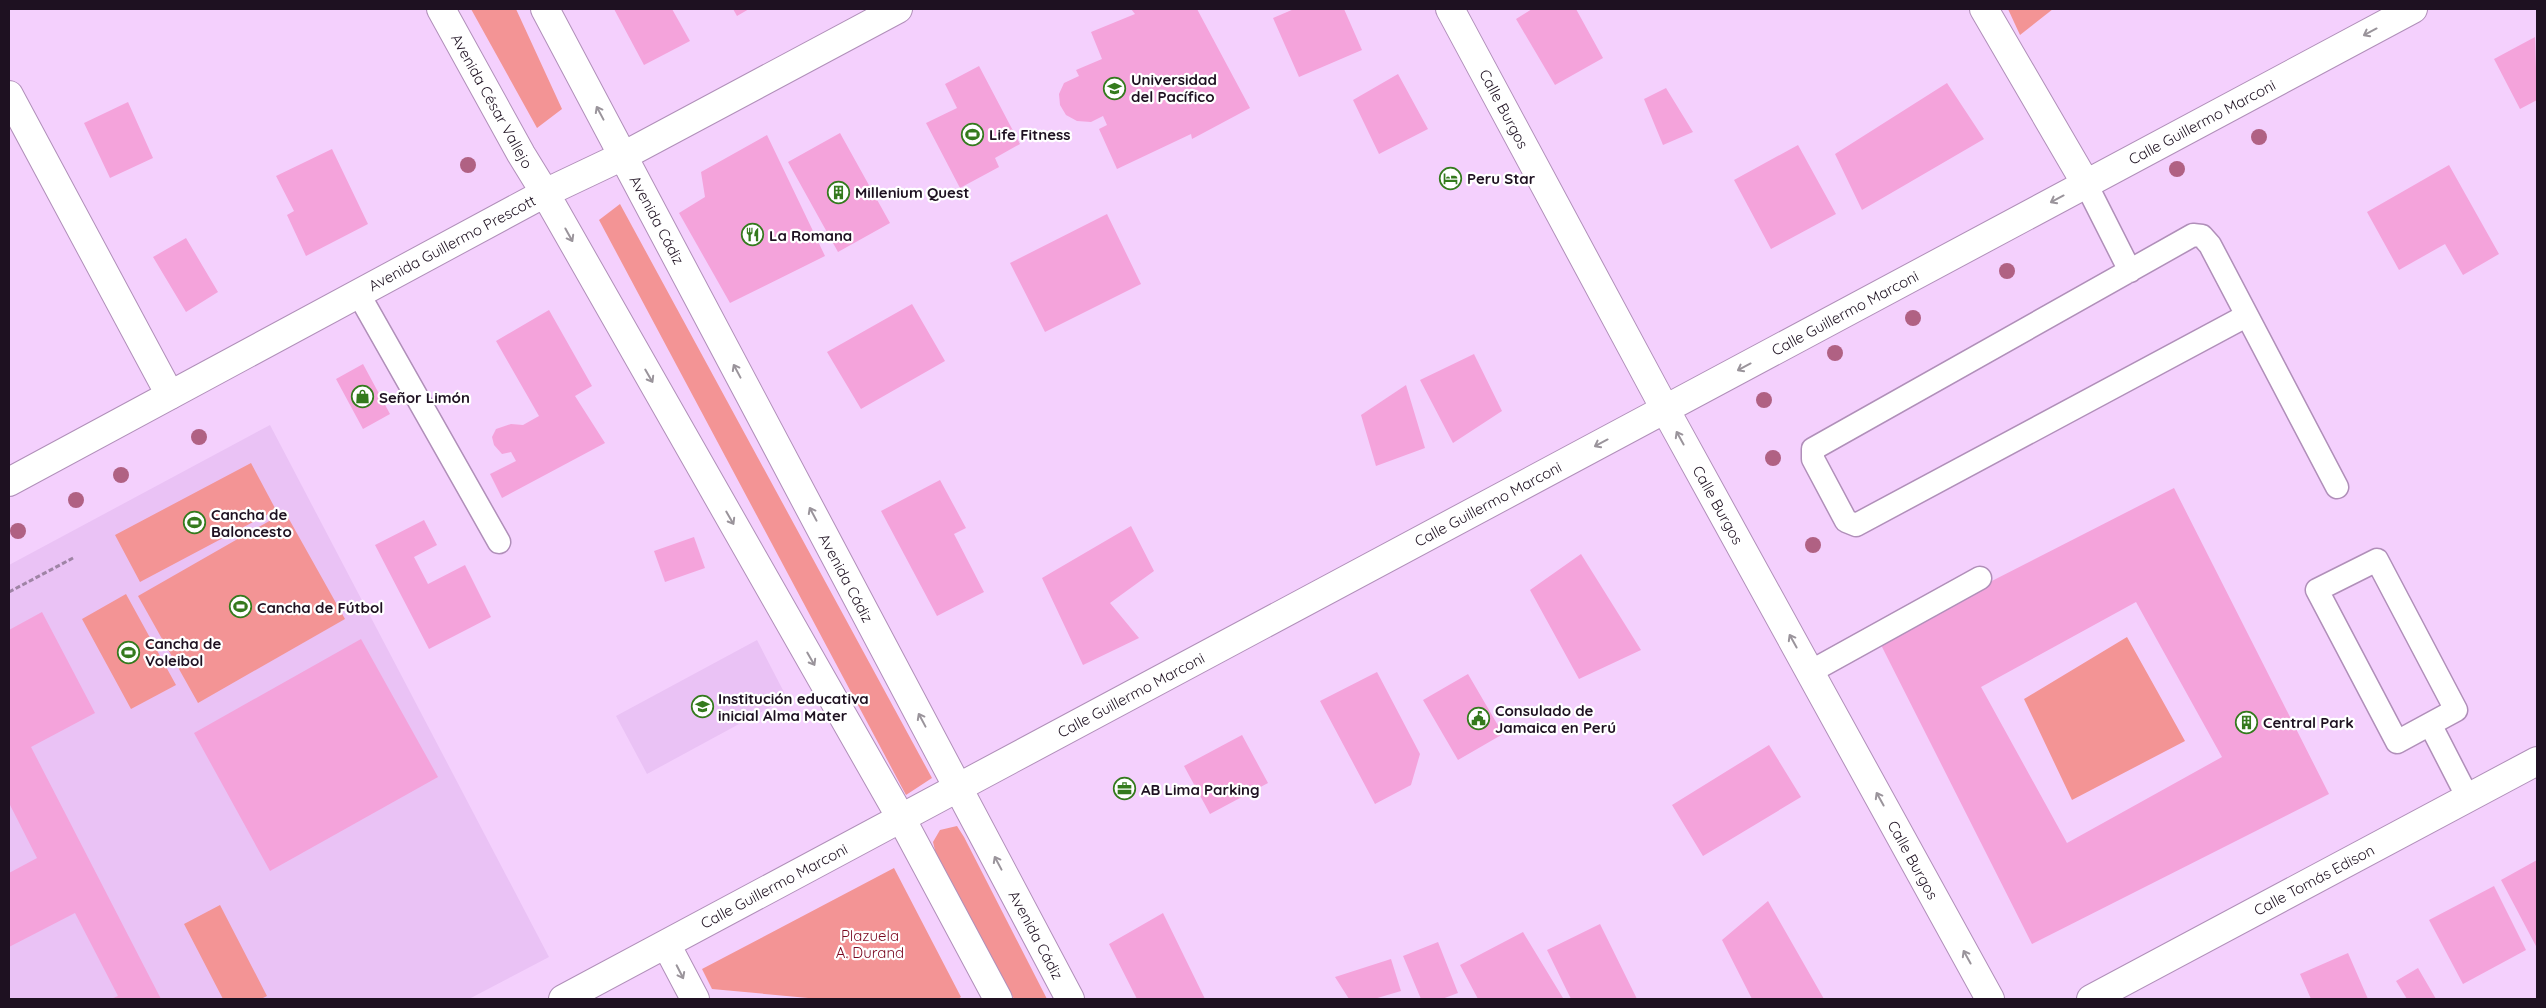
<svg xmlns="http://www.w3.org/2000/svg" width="2546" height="1008" font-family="Quicksand,sans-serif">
<rect width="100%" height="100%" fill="#f4d0fd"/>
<path fill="#eac2f5" d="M270,425L549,957L469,999H9V565Z
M757,640L787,698L647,774L616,716Z"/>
<path fill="#f39495" d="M471,9H516L562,109L537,128Z
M2008,9H2053L2020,35Z
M620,204L932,778L906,795L599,220Z
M251,463L276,510L140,582L115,535Z
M285,512L345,619L198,703L138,596Z
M126,594L176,685L131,709L82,619Z
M2127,637L2185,741L2072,800L2024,699Z
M957,826L964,837L1047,999H1014L937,859L933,842L940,830Z
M894,868L961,997L958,999H819L712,989L702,969Z
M220,905L267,996L261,999H223L184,924Z"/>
<path fill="#f4a3db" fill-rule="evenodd" d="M614,9H672L690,41L644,65Z
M733,9H749L737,16Z
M1131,9H1197L1250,108L1192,139L1191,134L1117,169L1099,129L1107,125L1103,116L1091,122L1077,121L1066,115L1060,105L1059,94L1064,83L1079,76L1076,70L1102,59L1091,32L1135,14Z
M1294,9H1344L1362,50L1299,77L1273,18Z
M1532,9H1576L1603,58L1555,85L1516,19Z
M2535,37L2537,100L2520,109L2494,59Z
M979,66L1020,144L995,158L999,167L960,188L926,123L957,108L945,84Z
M1398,74L1428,129L1379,154L1353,100Z
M1947,83L1984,139L1862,210L1835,154Z
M1666,88L1693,132L1663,145L1644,99Z
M128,102L153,158L110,178L84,123Z
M840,133L890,223L838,252L788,162Z
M767,135L825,256L730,303L679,213L705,197L701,172Z
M1798,145L1836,214L1771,249L1734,180Z
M332,149L368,224L306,256L287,215L294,211L276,176Z
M2449,165L2499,254L2463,275L2445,244L2399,270L2367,212Z
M1107,214L1141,284L1045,332L1010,263Z
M186,238L218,292L186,312L153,257Z
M912,304L945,361L861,409L827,352Z
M549,310L592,386L575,396L605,443L502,498L490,474L516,461L511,452L502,454L494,445L492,437L496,429L511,424L523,425L539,416L496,341Z
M1474,354L1502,411L1453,443L1420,380Z
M363,364L390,414L363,429L336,379Z
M1406,385L1425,448L1376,466L1361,415Z
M940,480L966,528L954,534L984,592L937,616L881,511Z
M2174,488L2329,794L2032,944L1878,639ZM2136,602L2222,757L2067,843L1981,687Z
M424,520L437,545L414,557L428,584L465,565L491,617L429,649L375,545Z
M1131,526L1154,571L1110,603L1139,638L1083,665L1042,578Z
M694,537L705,568L665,582L654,551Z
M1581,554L1641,650L1579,679L1530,590Z
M42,612L95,713L31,747L161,999H111L118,996L75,913L9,947V873L37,858L9,803V630Z
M361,639L438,777L270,871L194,733Z
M1377,672L1420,754L1411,785L1375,804L1320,701Z
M1468,674L1503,734L1458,760L1423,700Z
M1242,735L1268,783L1210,814L1184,766Z
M1769,745L1801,797L1703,856L1672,805Z
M2537,860V948L2501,880Z
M2494,886L2526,950L2463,984L2429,920Z
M1768,901L1824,999H1752L1722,940Z
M1163,913L1205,999H1137L1109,944Z
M1600,924L1637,999H1571L1547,950Z
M1523,932L1563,998L1478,999L1460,965Z
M1438,942L1458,993L1442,999H1421L1403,956Z
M2348,953L2368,999H2311L2300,974Z
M1391,959L1401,991L1374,999H1349L1335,977Z
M2418,968L2436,999H2407L2396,981Z"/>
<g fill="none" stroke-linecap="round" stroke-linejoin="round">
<defs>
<path id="service" d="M2086,184L2130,271
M358,293L499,542
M2246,316L1856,525L1846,521L1813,459V449L2193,235L2202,236L2210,245L2337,487
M2377,560L2456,710L2397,742L2317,590Z
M1810,672L1980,578
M2430,724L2468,798"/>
<path id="minor" d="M1450,9L1665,409L1990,999
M1984,9L2086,184
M9,95L170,395
M666,944L695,999
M563,999L2413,9
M2091,999L2537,761"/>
<path id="secondary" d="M441,9L521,154L545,193L901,818L998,999
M545,9L1070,999
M9,482L545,193L623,156L898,9"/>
</defs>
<use href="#service" stroke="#b08fb9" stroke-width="25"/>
<use href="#minor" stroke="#b08fb9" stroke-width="30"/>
<use href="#secondary" stroke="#b08fb9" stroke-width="30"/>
<path stroke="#9f84a5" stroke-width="3" stroke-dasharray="5 2.5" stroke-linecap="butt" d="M9,592L75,557"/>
<use href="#service" stroke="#fff" stroke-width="22"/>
<use href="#minor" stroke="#fff" stroke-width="28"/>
<use href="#secondary" stroke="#fff" stroke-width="28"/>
</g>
<g fill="#b06183">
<circle cx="2259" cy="137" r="8"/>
<circle cx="468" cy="165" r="8"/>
<circle cx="2177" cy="169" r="8"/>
<circle cx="2007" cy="271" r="8"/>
<circle cx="1913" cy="318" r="8"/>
<circle cx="1835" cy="353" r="8"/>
<circle cx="1764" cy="400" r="8"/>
<circle cx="199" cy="437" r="8"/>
<circle cx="1773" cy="458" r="8"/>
<circle cx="121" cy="475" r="8"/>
<circle cx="76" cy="500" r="8"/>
<circle cx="18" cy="531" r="8"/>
<circle cx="1813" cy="545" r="8"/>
</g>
<defs><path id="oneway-shaft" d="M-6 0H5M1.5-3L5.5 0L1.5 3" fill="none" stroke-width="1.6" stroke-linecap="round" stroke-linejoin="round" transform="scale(1.25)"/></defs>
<g stroke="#9a949b">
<use href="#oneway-shaft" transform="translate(2370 32) rotate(152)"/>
<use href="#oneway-shaft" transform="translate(600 113) rotate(-118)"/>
<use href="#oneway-shaft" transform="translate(2057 199) rotate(152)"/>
<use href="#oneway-shaft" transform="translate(569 235) rotate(61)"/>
<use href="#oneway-shaft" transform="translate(1744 367) rotate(152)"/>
<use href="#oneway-shaft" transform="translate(737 371) rotate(-118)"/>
<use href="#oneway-shaft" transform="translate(649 376) rotate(60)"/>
<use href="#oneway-shaft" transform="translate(1680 438) rotate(-119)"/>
<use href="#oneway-shaft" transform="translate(1601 443) rotate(152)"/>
<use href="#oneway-shaft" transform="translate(813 514) rotate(-118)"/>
<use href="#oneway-shaft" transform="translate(730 518) rotate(60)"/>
<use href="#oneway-shaft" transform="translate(1793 641) rotate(-119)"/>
<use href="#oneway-shaft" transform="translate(811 659) rotate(60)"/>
<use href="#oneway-shaft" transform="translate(922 720) rotate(-118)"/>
<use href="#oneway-shaft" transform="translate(1880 799) rotate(-119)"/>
<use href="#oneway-shaft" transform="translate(998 863) rotate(-118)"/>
<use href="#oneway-shaft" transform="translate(1967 957) rotate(-119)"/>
<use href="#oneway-shaft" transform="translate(680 972) rotate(63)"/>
</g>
<defs>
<symbol id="university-ring" viewBox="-11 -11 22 22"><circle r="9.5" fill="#fff" stroke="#347a1d" stroke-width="1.5"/><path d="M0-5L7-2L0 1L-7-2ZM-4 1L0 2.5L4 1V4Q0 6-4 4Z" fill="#347a1d"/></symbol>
<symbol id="stadium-ring" viewBox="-11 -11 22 22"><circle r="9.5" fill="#fff" stroke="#347a1d" stroke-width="1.5"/><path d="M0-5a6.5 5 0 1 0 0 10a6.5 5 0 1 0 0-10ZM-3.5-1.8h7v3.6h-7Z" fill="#347a1d"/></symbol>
<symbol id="hotel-ring" viewBox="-11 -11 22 22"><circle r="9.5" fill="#fff" stroke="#347a1d" stroke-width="1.5"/><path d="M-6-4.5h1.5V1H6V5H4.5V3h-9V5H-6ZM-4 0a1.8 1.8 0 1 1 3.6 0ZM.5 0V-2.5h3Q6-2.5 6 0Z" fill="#347a1d"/></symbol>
<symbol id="building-ring" viewBox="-11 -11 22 22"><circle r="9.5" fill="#fff" stroke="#347a1d" stroke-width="1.5"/><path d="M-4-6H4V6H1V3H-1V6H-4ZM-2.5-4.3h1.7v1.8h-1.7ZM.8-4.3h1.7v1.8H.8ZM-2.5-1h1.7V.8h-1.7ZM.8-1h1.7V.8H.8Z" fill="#347a1d"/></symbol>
<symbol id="restaurant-ring" viewBox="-11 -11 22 22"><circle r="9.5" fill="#fff" stroke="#347a1d" stroke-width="1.5"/><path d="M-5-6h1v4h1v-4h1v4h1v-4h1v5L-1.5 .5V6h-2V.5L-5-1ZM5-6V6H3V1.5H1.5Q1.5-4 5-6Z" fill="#347a1d"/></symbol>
<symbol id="shop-ring" viewBox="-11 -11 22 22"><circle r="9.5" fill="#fff" stroke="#347a1d" stroke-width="1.5"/><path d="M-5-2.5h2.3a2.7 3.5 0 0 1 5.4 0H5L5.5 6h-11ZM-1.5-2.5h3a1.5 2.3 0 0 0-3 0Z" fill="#347a1d"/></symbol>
<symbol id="school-ring" viewBox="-11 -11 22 22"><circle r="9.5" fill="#fff" stroke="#347a1d" stroke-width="1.5"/><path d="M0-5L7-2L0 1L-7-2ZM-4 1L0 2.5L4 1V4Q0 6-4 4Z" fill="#347a1d"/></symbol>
<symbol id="civic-ring" viewBox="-11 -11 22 22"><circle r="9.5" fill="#fff" stroke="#347a1d" stroke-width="1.5"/><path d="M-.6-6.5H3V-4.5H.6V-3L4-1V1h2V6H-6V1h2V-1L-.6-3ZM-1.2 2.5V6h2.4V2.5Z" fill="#347a1d"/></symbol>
<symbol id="office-ring" viewBox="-11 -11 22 22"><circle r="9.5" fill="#fff" stroke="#347a1d" stroke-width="1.5"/><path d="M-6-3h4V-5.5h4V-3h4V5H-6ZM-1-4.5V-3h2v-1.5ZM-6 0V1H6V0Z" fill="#347a1d"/></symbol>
</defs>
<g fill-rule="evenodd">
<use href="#university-ring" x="1102" y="76" width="25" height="25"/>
<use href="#stadium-ring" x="960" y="122" width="25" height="25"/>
<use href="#hotel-ring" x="1438" y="166" width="25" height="25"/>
<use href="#building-ring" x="826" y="180" width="25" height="25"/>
<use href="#restaurant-ring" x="740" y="222" width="25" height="25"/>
<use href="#shop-ring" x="350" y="384" width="25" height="25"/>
<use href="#stadium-ring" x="182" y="510" width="25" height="25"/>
<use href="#stadium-ring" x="228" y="594" width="25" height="25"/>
<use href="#stadium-ring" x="116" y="640" width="25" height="25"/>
<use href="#school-ring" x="690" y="694" width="25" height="25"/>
<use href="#civic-ring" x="1466" y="706" width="25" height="25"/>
<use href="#building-ring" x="2234" y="710" width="25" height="25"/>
<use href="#office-ring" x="1112" y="776" width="25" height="25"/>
</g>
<g text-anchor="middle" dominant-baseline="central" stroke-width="4.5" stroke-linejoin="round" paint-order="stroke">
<g font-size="15" font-weight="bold" fill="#1e1121" stroke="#fff" text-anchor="start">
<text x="1131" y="79">Universidad<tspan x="1131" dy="17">del Pacífico</tspan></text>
<text x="989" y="134">Life Fitness</text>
<text x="1467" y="178">Peru Star</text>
<text x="855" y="192">Millenium Quest</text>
<text x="769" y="235">La Romana</text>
<text x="379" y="397">Señor Limón</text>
<text x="211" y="514">Cancha de<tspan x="211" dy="17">Baloncesto</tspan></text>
<text x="257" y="607">Cancha de Fútbol</text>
<text x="145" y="643">Cancha de<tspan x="145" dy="17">Voleibol</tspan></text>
<text x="718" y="698">Institución educativa<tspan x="718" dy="17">inicial Alma Mater</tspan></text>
<text x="1495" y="710">Consulado de<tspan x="1495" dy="17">Jamaica en Perú</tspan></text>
<text x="2263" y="722">Central Park</text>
<text x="1141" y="789">AB Lima Parking</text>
</g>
<g font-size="15" fill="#1e1121" stroke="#fff">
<text transform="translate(492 101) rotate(61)">Avenida César Vallejo</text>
<text transform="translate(1504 109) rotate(62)">Calle Burgos</text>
<text transform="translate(2202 122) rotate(-28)">Calle Guillermo Marconi</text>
<text transform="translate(657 220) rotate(62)">Avenida Cádiz</text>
<text transform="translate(452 243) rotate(-28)">Avenida Guillermo Prescott</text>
<text transform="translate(1845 313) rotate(-28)">Calle Guillermo Marconi</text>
<text transform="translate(1488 504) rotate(-28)">Calle Guillermo Marconi</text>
<text transform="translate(1718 505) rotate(61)">Calle Burgos</text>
<text transform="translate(846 578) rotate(62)">Avenida Cádiz</text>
<text transform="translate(1131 695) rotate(-28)">Calle Guillermo Marconi</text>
<text transform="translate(1913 860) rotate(61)">Calle Burgos</text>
<text transform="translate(2314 880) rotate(-28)">Calle Tomás Edison</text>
<text transform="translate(774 886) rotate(-28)">Calle Guillermo Marconi</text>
<text transform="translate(1036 935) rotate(62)">Avenida Cádiz</text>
</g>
<g font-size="15" fill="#79071f" stroke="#fff">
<text x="870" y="935">Plazuela<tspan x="870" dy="17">A. Durand</tspan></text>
</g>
</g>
<rect width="2546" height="1008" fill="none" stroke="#1e1121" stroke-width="20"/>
</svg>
